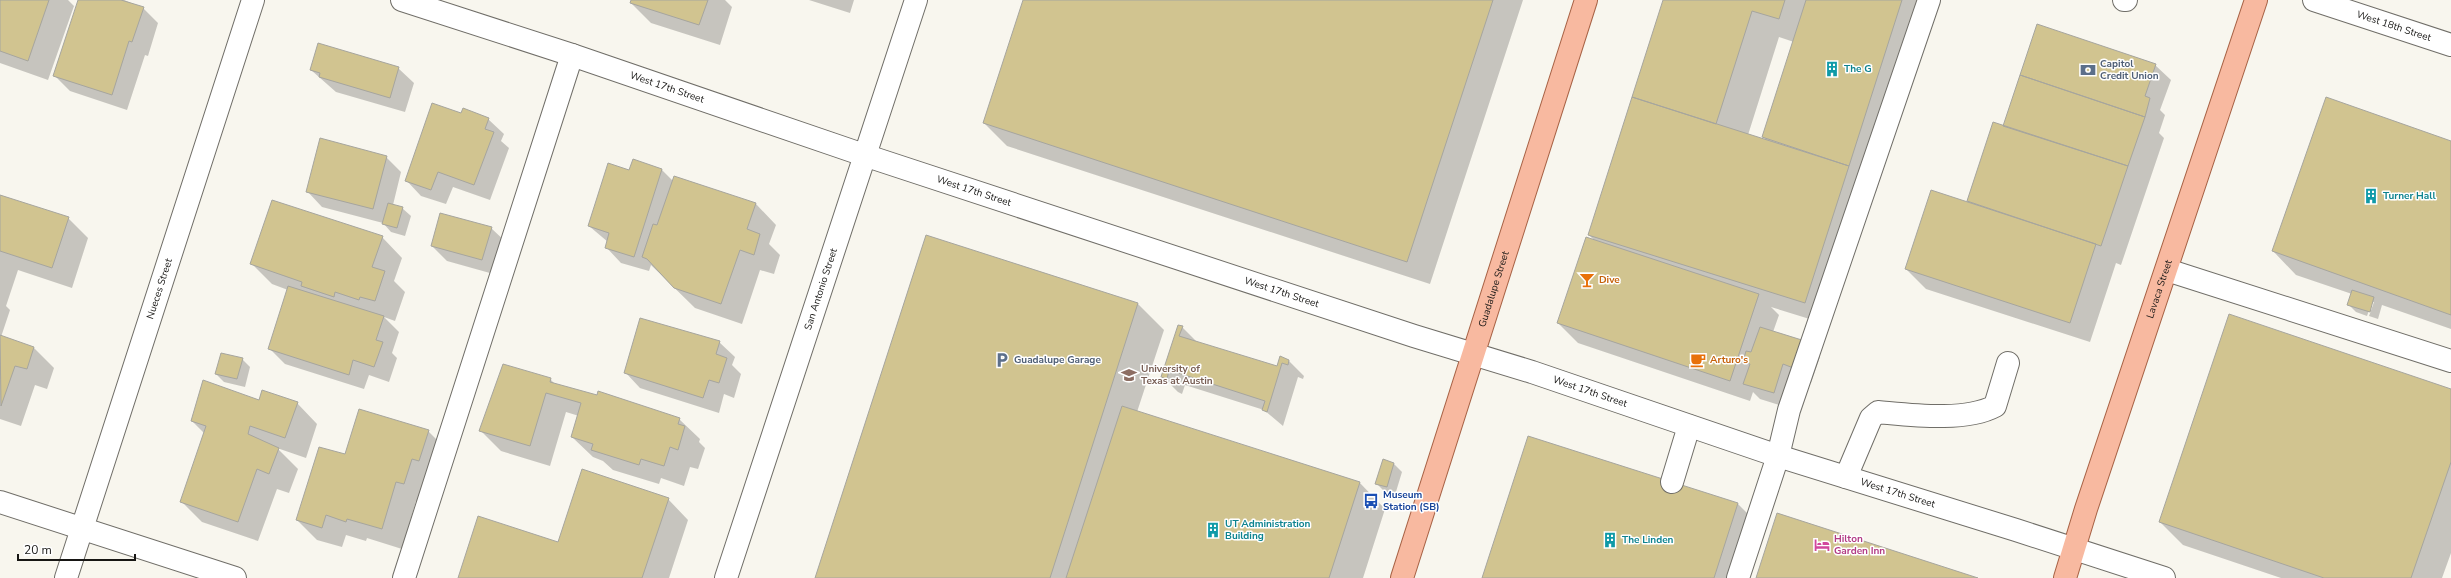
<svg xmlns="http://www.w3.org/2000/svg" width="2451" height="578" font-family="'Nunito Sans',sans-serif">
<rect width="100%" height="100%" fill="#f8f6ee"/>
<path fill="#0003" fill-rule="evenodd" d="M0,0H68L74,6L48,80L0,63Z
M79,0H124L143,8L158,23L148,56L145,55L127,110L70,91L55,76Z
M632,0H725L732,7L720,45L651,23L631,3Z
M809,0H854L850,13Z
M1024,0H1523L1430,284L1007,146L984,123Z
M1664,0H1938L1876,192L1871,191L1829,325L1771,307L1779,315L1773,332L1805,342L1820,357L1811,383L1798,379L1789,408L1760,399L1753,392L1750,401L1578,343L1558,323L1595,241L1589,235ZM1779,37L1794,42L1763,137L1767,141L1748,135Z
M2155,65L2171,80L2160,110L2165,115L2159,133L2164,138L2121,265L2116,263L2090,342L1926,289L1906,269L1967,203L1993,124L2003,127Z
M398,68L414,83L405,112L336,92L311,70Z
M461,115L488,119L504,134L501,141L509,148L490,200L453,187L446,204L421,196L406,180Z
M2451,142V329L2382,305L2378,319L2369,316L2374,302H2372L2367,316L2356,312L2348,304L2352,294L2296,275L2273,251Z
M386,157L401,172L393,205L402,208L411,216L405,236L391,232L383,223L322,207L307,191Z
M634,161L662,170L673,181L674,177L756,204L776,225L769,244L780,255L774,274L760,270L742,324L695,308L651,265L649,271L621,263L606,247L608,242L589,226L630,171Z
M0,196L68,218L88,238L72,288L18,270L6,306L10,310L1,337L34,348L54,368L47,389L35,385L21,426L0,419Z
M491,228L507,243L497,275L447,261L432,246Z
M926,236L1138,304L1164,330L1137,412L1359,482L1385,509L1363,578H816Z
M382,237L402,258L394,281L405,292L395,321L384,317L399,332L392,353L397,358L389,382L369,375L364,389L285,364L270,349L288,290L272,284L252,264Z
M1182,327L1198,343L1278,367L1280,358L1289,361L1304,376L1303,379L1298,377L1283,426L1264,410L1185,385L1182,394L1178,392L1163,377Z
M719,342L735,357L732,365L741,374L734,398L724,394L719,413L640,388L625,372Z
M242,359L250,367L245,387L224,382L216,374Z
M550,379L556,385L679,419L700,439L699,442L705,448L698,469L690,467L684,486L661,478L659,484L613,470L603,461L593,457L572,437L579,416L566,412L550,466L501,451L481,431Z
M2451,390V553L2442,578H2281L2183,545L2160,522Z
M260,401L297,403L317,424L306,458L277,448L298,469L289,493L277,489L258,541L202,522L181,501L205,434L192,421Z
M428,431L449,452L424,504L416,501L402,549L367,538L366,541L346,535L342,547L317,540L297,520L346,456Z
M1529,437L1738,504L1765,531L1750,578H1483Z
M1383,460L1394,464L1402,472L1395,495L1384,491L1376,483Z
M668,499L688,520L669,578H459L558,543Z"/>
<path fill="#d1c490" stroke="#a6a59e" d="M0,0H49L28,61L0,51Z
M78,0H121L144,7L132,42L129,41L112,95L53,76Z
M631,0H708L699,25L630,3Z
M1023,0H1493L1407,262L983,123Z
M1663,0H1785L1779,19L1752,11L1716,124L1632,97Z
M1806,0H1902L1849,166L1762,137Z
M2037,24L2156,64L2145,96L2150,98L2145,117L2020,75Z
M318,43L399,67L390,98L319,77L320,73L310,70Z
M2020,75L2145,117L2128,166L2003,126Z
M1632,97L1849,166L1805,303L1588,235Z
M2326,97L2451,141V315L2272,251Z
M432,103L461,113L463,108L489,118L485,129L494,132L474,185L438,172L431,190L405,181Z
M1993,122L2128,166L2101,246L1967,201Z
M320,138L387,156L373,209L306,192Z
M633,159L662,169L634,257L605,248L609,233L588,226L608,163L629,170Z
M674,176L756,203L747,229L760,234L754,255L740,250L721,304L674,288L647,259L642,257L653,224L657,225Z
M1931,190L2096,244L2070,323L1905,269Z
M0,195L69,217L52,268L0,251Z
M272,200L383,236L372,267L385,271L375,301L360,297L359,300L335,292L334,297L301,286L302,282L250,264Z
M388,203L403,207L397,228L382,224Z
M440,213L492,227L482,260L431,246Z
M926,235L1138,303L1050,578H815Z
M1586,237L1759,294L1730,381L1557,323Z
M288,286L384,316L376,340L383,342L374,367L353,360L349,375L268,349Z
M2352,290L2374,297L2370,312L2347,305Z
M2229,314L2451,389V462L2411,578H2324L2159,522Z
M640,318L720,341L716,354L727,358L719,383L709,380L703,398L624,373Z
M1178,325L1183,326L1179,336L1277,366L1280,356L1289,360L1288,365L1282,363L1267,412L1262,410L1265,401L1169,370L1167,379L1161,377Z
M1760,327L1805,341L1796,369L1783,364L1774,393L1743,384L1750,364L1743,362L1746,351L1751,352Z
M0,335L34,347L27,369L15,366L1,406Z
M221,353L243,358L237,379L215,374Z
M503,364L551,378L550,382L597,395L598,391L680,418L678,424L685,426L678,450L670,447L664,466L641,459L639,465L591,450L593,444L571,437L581,403L546,393L530,446L479,431Z
M203,380L259,400L262,390L298,402L285,438L250,426L248,434L279,448L269,474L257,469L238,522L180,502L206,426L191,421Z
M1122,406L1360,482L1329,578H1066Z
M359,409L429,430L419,461L412,459L404,484L396,482L382,529L347,519L346,522L326,515L322,528L296,520L319,447L345,454Z
M1528,436L1738,503L1714,578H1482Z
M1383,459L1394,463L1387,487L1375,484Z
M582,469L669,498L642,578H458L478,516L558,542Z
M1777,513L1978,578H1756Z"/>
<g fill="none" stroke-linecap="round" stroke-linejoin="round">
<defs>
<path id="lane" d="M2124,0H2126
M2167,270L2451,361
M1846,477L1871,418L1878,412C1912,415 1965,422 1995,406L2008,363
M1672,482L1689,426
M404,578L572,55
M1738,578L1778,456L1789,410L1929,0"/>
<g id="street">
<path id="s1" d="M402,0L572,55L864,155L1414,336L1532,372L1778,456L2016,530L2164,578"/>
<path id="s2" d="M2314,0L2451,45"/>
<path d="M0,502L235,578"/>
<path id="s3" d="M66,578L253,0"/>
<path id="s4" d="M726,578L916,0"/>
</g>
<g id="primary">
<path id="s5" d="M1402,578L1586,0"/>
<path id="s6" d="M2065,578L2086,509L2256,0"/>
</g>
</defs>
<use href="#lane" stroke="#706e68" stroke-width="24"/>
<use href="#street" stroke="#706e68" stroke-width="24"/>
<use href="#primary" stroke="#a76245" stroke-width="24"/>
<use href="#lane" stroke="#fff" stroke-width="22"/>
<use href="#street" stroke="#fff" stroke-width="22"/>
<use href="#primary" stroke="#f8b9a0" stroke-width="22"/>
</g>
<defs>
<symbol id="building-bare" viewBox="-9 -9 18 18"><path d="M-4-6H4V6H1V3H-1V6H-4ZM-2.5-4.3h1.7v1.8h-1.7ZM.8-4.3h1.7v1.8H.8ZM-2.5-1h1.7V.8h-1.7ZM.8-1h1.7V.8H.8Z" fill="#0f9aa8" stroke="#fff" stroke-width="2.5" paint-order="stroke"/></symbol>
<symbol id="bank-bare" viewBox="-9 -9 18 18"><path d="M-6-4H6V4H-6ZM0-2.3a2.3 2.3 0 1 0 0 4.6a2.3 2.3 0 1 0 0-4.6Z" fill="#5c6f8a" stroke="#fff" stroke-width="2.5" paint-order="stroke"/></symbol>
<symbol id="bar-bare" viewBox="-9 -9 18 18"><path d="M-6-5H6L.8 .8V4.5H3.5V6h-7V4.5H-.8V.8Z" fill="#e8710a" stroke="#fff" stroke-width="2.5" paint-order="stroke"/></symbol>
<symbol id="parking-bare" viewBox="-9 -9 18 18"><path d="M-3.5-5.5H1a3.5 3.5 0 0 1 0 7H-1V5.5H-3.5ZM-1-3.4V-.6H.8a1.4 1.4 0 0 0 0-2.8Z" fill="#5c6f8a" stroke="#fff" stroke-width="2.5" paint-order="stroke"/></symbol>
<symbol id="cafe-bare" viewBox="-9 -9 18 18"><path d="M-5.5-4.5H6V0H3Q3 3.5 0 3.5H-2.5Q-5.5 3.5-5.5 0ZM3-3.2v2h1.7v-2ZM-6 4.5H4V6H-6Z" fill="#e8710a" stroke="#fff" stroke-width="2.5" paint-order="stroke"/></symbol>
<symbol id="university-bare" viewBox="-9 -9 18 18"><path d="M0-5L7-2L0 1L-7-2ZM-4 1L0 2.5L4 1V4Q0 6-4 4Z" fill="#8d6e63" stroke="#fff" stroke-width="2.5" paint-order="stroke"/></symbol>
<symbol id="bus-bare" viewBox="-9 -9 18 18"><path d="M-5-6H5V4H4V6H2V4H-2V6H-4V4H-5ZM-3.5-4V0h7V-4ZM-3.5 1.2v1.5H-2V1.2ZM2 1.2v1.5H3.5V1.2Z" fill="#1a4fb4" stroke="#fff" stroke-width="2.5" paint-order="stroke"/></symbol>
<symbol id="hotel-bare" viewBox="-9 -9 18 18"><path d="M-6-4.5h1.5V1H6V5H4.5V3h-9V5H-6ZM-4 0a1.8 1.8 0 1 1 3.6 0ZM.5 0V-2.5h3Q6-2.5 6 0Z" fill="#d1479c" stroke="#fff" stroke-width="2.5" paint-order="stroke"/></symbol>
</defs>
<g fill-rule="evenodd">
<use href="#building-bare" x="1821" y="58" width="22" height="22"/>
<use href="#bank-bare" x="2077" y="59" width="22" height="22"/>
<use href="#building-bare" x="2360" y="185" width="22" height="22"/>
<use href="#bar-bare" x="1576" y="269" width="22" height="22"/>
<use href="#parking-bare" x="991" y="349" width="22" height="22"/>
<use href="#cafe-bare" x="1687" y="349" width="22" height="22"/>
<use href="#university-bare" x="1118" y="364" width="22" height="22"/>
<use href="#bus-bare" x="1360" y="490" width="22" height="22"/>
<use href="#building-bare" x="1202" y="519" width="22" height="22"/>
<use href="#building-bare" x="1599" y="529" width="22" height="22"/>
<use href="#hotel-bare" x="1811" y="534" width="22" height="22"/>
</g>
<g text-anchor="middle" dominant-baseline="central" stroke-width="3" stroke-linejoin="round" paint-order="stroke">
<g font-size="10" fill="#171614" stroke="#fff">
<text stroke="none"><textPath href="#s2" startOffset="84">West 18th Street</textPath></text>
<text stroke="none"><textPath href="#s1" startOffset="279">West 17th Street</textPath></text>
<text stroke="none"><textPath href="#s1" startOffset="603">West 17th Street</textPath></text>
<text stroke="none"><textPath href="#s3" startOffset="304">Nueces Street</textPath></text>
<text stroke="none"><textPath href="#s4" startOffset="304">San Antonio Street</textPath></text>
<text stroke="none"><textPath href="#s5" startOffset="303">Guadalupe Street</textPath></text>
<text stroke="none"><textPath href="#s6" startOffset="304">Lavaca Street</textPath></text>
<text stroke="none"><textPath href="#s1" startOffset="927">West 17th Street</textPath></text>
<text stroke="none"><textPath href="#s1" startOffset="1251">West 17th Street</textPath></text>
<text stroke="none"><textPath href="#s1" startOffset="1575">West 17th Street</textPath></text>
</g>
<g font-size="10" font-weight="bold" fill="#4e5e75" stroke="#fff" text-anchor="start">
<text x="2100" y="64">Capitol<tspan x="2100" dy="12">Credit Union</tspan></text>
<text x="1014" y="360">Guadalupe Garage</text>
</g>
<g font-size="10" font-weight="bold" fill="#0d838f" stroke="#fff" text-anchor="start">
<text x="1844" y="69">The G</text>
<text x="2383" y="196">Turner Hall</text>
<text x="1225" y="524">UT Administration<tspan x="1225" dy="12">Building</tspan></text>
<text x="1622" y="540">The Linden</text>
</g>
<g font-size="10" font-weight="bold" fill="#c56008" stroke="#fff" text-anchor="start">
<text x="1599" y="280">Dive</text>
<text x="1710" y="360">Arturo's</text>
</g>
<g font-size="10" font-weight="bold" fill="#785e54" stroke="#fff" text-anchor="start">
<text x="1141" y="369">University of<tspan x="1141" dy="12">Texas at Austin</tspan></text>
</g>
<g font-size="10" font-weight="bold" fill="#164399" stroke="#fff" text-anchor="start">
<text x="1383" y="495">Museum<tspan x="1383" dy="12">Station (SB)</tspan></text>
</g>
<g font-size="10" font-weight="bold" fill="#b23c85" stroke="#fff" text-anchor="start">
<text x="1834" y="539">Hilton<tspan x="1834" dy="12">Garden Inn</tspan></text>
</g>
</g>
<path d="M18 554v6h117v-6" fill="none" stroke="#171614" stroke-width="2"/>
<text x="24" y="554" font-size="12" fill="#171614" stroke="#ffffff" stroke-width="3" paint-order="stroke">20 m</text>
</svg>
